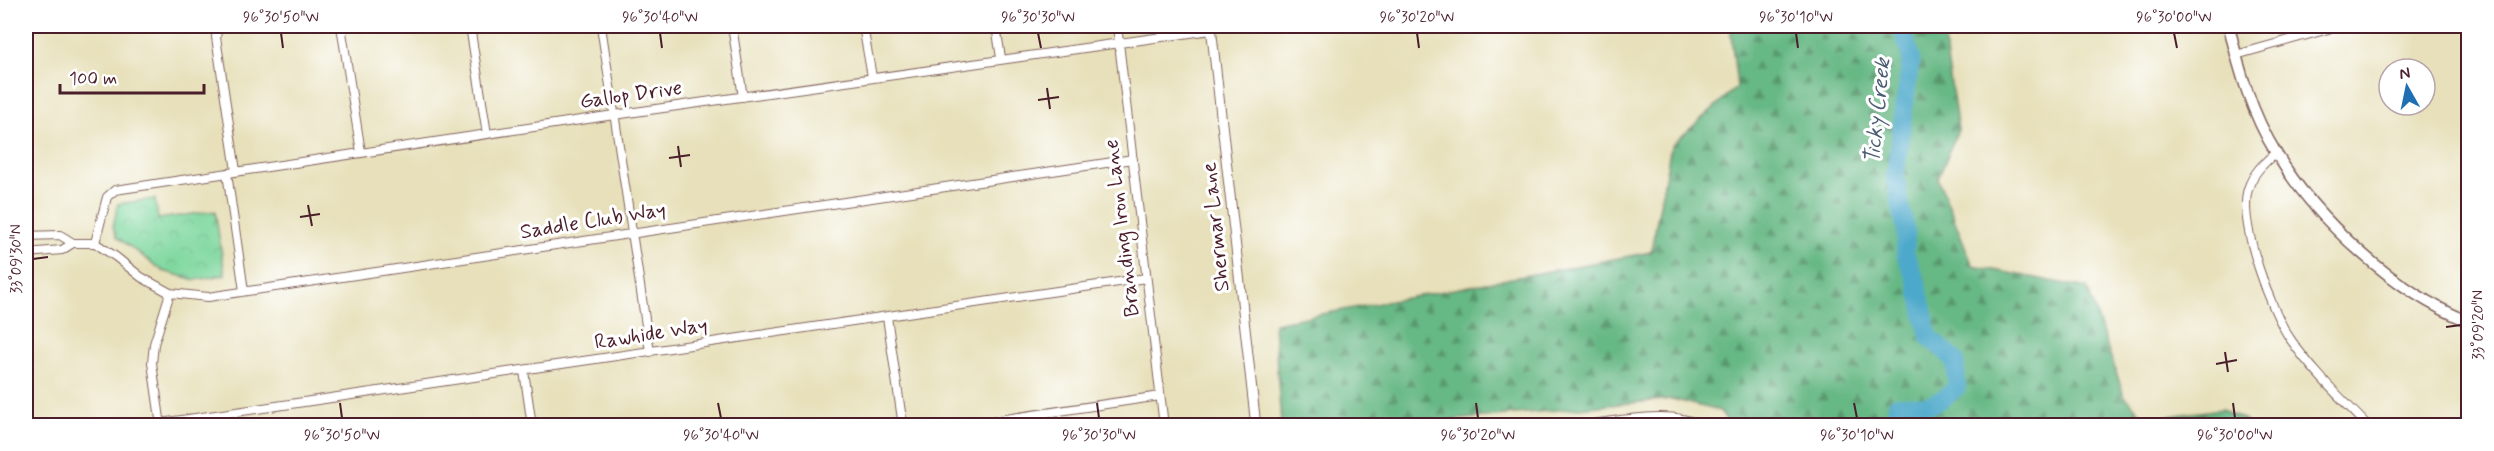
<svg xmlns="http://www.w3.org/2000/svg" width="2494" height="451" font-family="Mynerve,sans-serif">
<defs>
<pattern id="forest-firs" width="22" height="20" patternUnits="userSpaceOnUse" patternTransform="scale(1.5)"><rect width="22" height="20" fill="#66b884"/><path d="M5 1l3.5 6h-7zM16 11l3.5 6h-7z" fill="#56956c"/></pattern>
<pattern id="park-crowns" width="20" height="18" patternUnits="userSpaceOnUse" patternTransform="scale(1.5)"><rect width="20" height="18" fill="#7dd79d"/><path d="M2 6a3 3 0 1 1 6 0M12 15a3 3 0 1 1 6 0" fill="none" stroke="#6eb887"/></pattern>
</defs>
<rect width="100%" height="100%" fill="#fff"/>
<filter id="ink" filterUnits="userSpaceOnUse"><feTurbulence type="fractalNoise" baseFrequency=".0167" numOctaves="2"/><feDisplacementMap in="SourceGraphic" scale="12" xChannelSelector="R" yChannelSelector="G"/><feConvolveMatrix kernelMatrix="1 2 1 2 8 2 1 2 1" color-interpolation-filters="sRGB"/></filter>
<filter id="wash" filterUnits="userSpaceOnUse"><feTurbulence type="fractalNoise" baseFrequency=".008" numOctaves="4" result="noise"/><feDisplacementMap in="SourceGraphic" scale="24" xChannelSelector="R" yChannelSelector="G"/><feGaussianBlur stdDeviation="1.35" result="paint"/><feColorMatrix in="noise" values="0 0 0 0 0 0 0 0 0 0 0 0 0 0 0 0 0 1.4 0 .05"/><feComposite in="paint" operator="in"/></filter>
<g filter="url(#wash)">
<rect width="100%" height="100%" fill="#e7e0ba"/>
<path fill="url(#forest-firs)" stroke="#586c58" stroke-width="1.5" d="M1730,26H1942L1958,130L1938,179L1973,266L2087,288L2124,395L2146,419L2222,409L2252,425L1731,426L1720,411L1672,399L1403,425H1281L1274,323L1651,252L1671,146L1737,87Z"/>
<path fill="url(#park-crowns)" stroke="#647b64" stroke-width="1.5" d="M155,199L158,219L215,211L225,275L195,280L163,271L117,237L113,227L118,204Z"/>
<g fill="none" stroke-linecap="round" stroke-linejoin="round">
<path stroke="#4da9cb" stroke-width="18" d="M1895,426L1897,405C1927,407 1935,408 1957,387L1955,360L1929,337L1917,283L1905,253L1906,232L1895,177L1911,58L1901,26"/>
</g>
</g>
<g filter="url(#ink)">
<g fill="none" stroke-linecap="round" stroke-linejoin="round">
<defs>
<path id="minor" d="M224,26L217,31L216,37L236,171
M341,26L361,152
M470,26L487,134
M601,26L650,352
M732,26L743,97
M863,26L872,77
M996,26L1001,58
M1117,26L1164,426
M2236,55L2339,26
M2275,153C2263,164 2253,173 2248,189C2238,222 2271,312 2291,340C2313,372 2341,398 2368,426
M227,173L244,291
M26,236L60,235L73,243H95L116,257L141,277L170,293L208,297L1133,159
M95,243L107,197L115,190L614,115L1211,30
M26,253L62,250L73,243
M887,317L903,426
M524,371L532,426
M161,423L1146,278
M161,426L152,363L154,344L170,293
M958,426L1160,396
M1578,426C1609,422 1674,408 1701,426"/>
<path id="tertiary" d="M1211,26L1256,426"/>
<path id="secondary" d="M2229,26C2239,70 2252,114 2276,153C2316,220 2396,293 2468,321"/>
</defs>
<use href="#minor" stroke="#81635d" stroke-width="10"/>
<use href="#tertiary" stroke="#81635d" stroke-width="11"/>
<use href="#secondary" stroke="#81635d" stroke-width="13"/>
<use href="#minor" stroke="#fff" stroke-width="8"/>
<use href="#tertiary" stroke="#fff" stroke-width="9"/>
<use href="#secondary" stroke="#fff" stroke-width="10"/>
</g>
</g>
<path fill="none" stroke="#4a1f2b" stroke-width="2" d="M281,33L283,48M660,33L662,48M1038,33L1041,48M1417,33L1419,48M1796,33L1798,48M2174,33L2177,48M1047,88L1050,109M1038,100L1059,97M678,146L681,167M669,158L690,155M308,205L312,226M300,217L320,214M33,259L48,257M2446,327L2461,325M2225,352L2228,372M2216,364L2237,360M340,403L342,418M718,403L721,418M1097,403L1099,418M1476,403L1478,418M1854,403L1857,418M2233,403L2235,418"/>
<g text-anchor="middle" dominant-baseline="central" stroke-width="6" stroke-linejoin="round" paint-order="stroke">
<g font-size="21" fill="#4a1f2b" stroke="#fff">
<text transform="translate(631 95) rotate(-8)">Gallop Drive</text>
<text transform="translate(593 221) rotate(-9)">Saddle Club Way</text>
<text transform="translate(1216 227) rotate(-96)">Shermar Lane</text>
<text transform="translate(1122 228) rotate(-97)">Branding Iron Lane</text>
<text transform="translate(651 334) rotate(-9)">Rawhide Way</text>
</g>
<g font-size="22" font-style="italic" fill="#4b5d73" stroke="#fff">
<text transform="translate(1878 111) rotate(-84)">Ticky Creek</text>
</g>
</g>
<rect width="2494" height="451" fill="none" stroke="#fff" stroke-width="66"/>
<g transform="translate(2407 87) rotate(351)"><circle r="28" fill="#ffffff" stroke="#b7a5aa" stroke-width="1.5"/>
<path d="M0-4.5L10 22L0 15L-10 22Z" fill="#1f6fb2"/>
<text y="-9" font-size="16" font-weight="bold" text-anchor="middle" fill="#4a1f2b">N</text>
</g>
<path d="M60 84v9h144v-9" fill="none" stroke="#4a1f2b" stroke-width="3"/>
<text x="69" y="84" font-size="18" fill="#4a1f2b" stroke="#ffffff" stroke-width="4.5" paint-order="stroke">100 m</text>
<rect x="33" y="33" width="2428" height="385" fill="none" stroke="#4a1f2b" stroke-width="2"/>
<g font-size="15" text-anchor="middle" fill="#4a1f2b">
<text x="281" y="22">96°30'50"W</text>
<text x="660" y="22">96°30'40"W</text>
<text x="1038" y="22">96°30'30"W</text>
<text x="1417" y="22">96°30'20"W</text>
<text x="1796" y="22">96°30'10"W</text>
<text x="2174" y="22">96°30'00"W</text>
<text transform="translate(16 259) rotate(-90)" y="5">33°09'30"N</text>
<text transform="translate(2478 325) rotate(-90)" y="5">33°09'20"N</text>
<text x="342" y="440">96°30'50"W</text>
<text x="721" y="440">96°30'40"W</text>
<text x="1099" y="440">96°30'30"W</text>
<text x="1478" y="440">96°30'20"W</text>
<text x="1857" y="440">96°30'10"W</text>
<text x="2235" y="440">96°30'00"W</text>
</g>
</svg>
